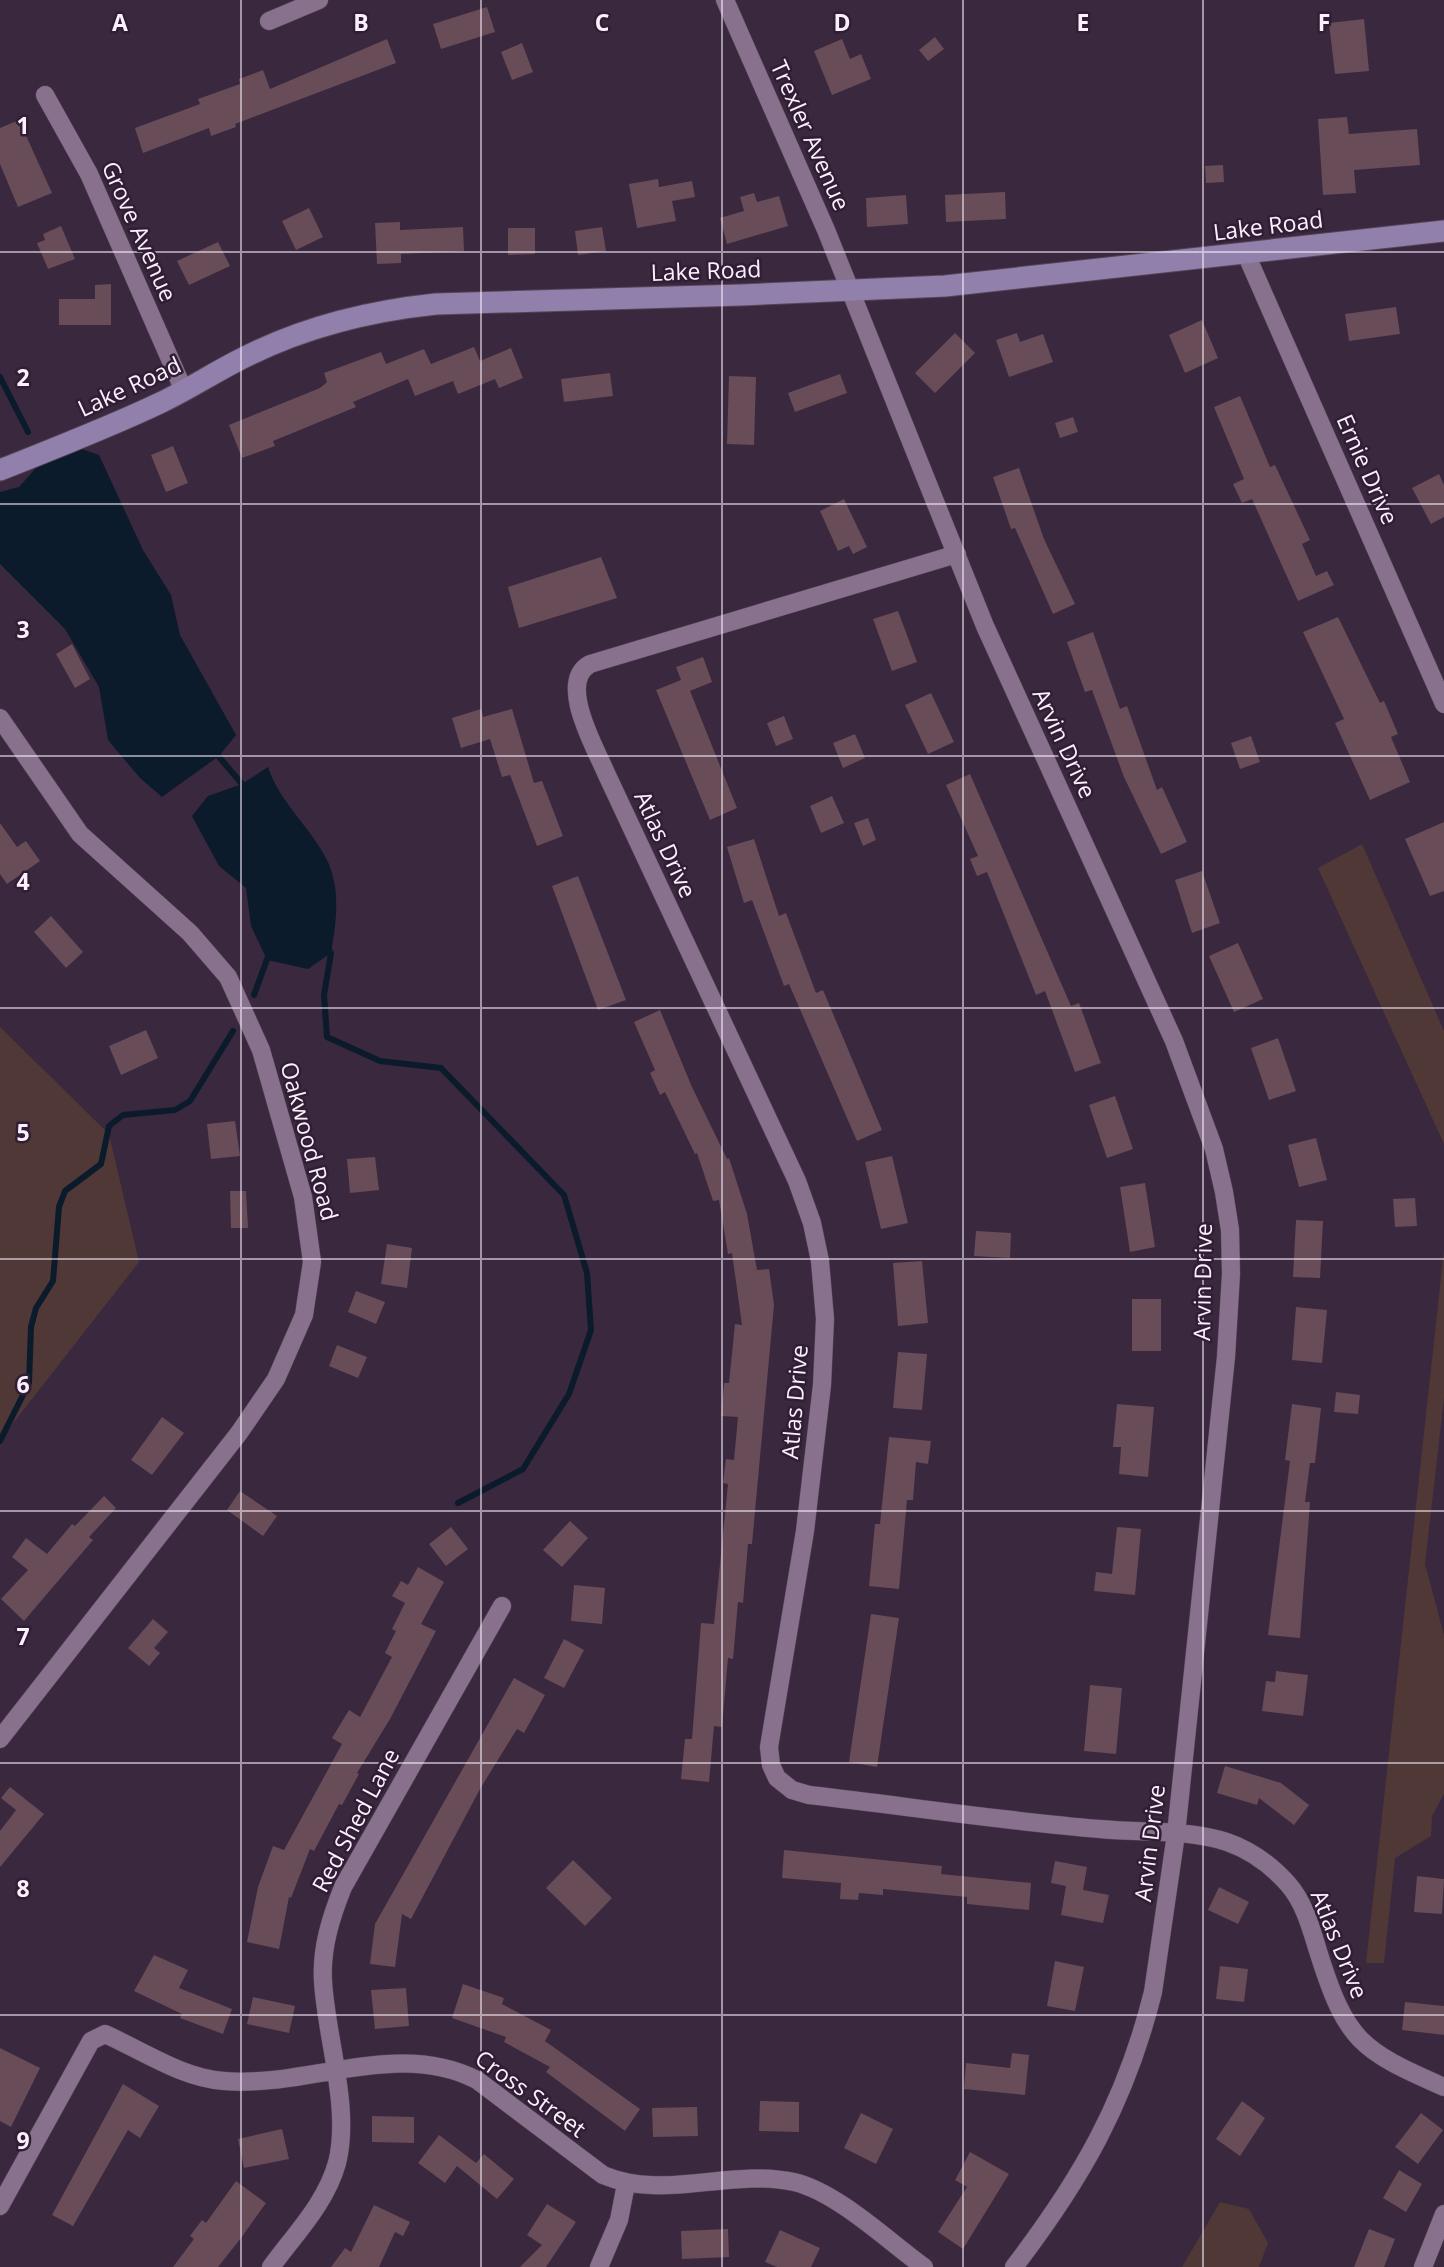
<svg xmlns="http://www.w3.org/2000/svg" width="1444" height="2267" font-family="'Open Sans',sans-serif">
<rect width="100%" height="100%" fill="#3a283f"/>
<path fill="#4f3835" d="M1362,844L1444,1031V1144L1318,868Z
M0,1027L109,1134L139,1262L0,1440Z
M1444,1250V1398L1425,1564L1444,1635V1794L1432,1816L1431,1836L1395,1858L1384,1963H1366Z
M1220,2202L1249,2209L1268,2243L1259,2267H1182Z"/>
<path fill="#0b1b2c" d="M76,447L99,455L143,550L171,595L180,635L236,735L219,756L162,797L140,778L108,740L99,687L65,629L0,564V492L19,487L43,460Z
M268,767C280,804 312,828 328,862C341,891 336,924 331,953L308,969L267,960L251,926L246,888L219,866L192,816L208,796L242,784Z"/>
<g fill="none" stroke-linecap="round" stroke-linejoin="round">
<path stroke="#0b1b2c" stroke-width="6" d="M0,377L28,432
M214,751L242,784L244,792
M326,946L331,953L324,995L327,1037L380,1061L441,1068L564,1195L587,1273L591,1330L569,1394L523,1469L458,1503
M254,995L269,954
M0,1441L29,1383L31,1327L36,1308L53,1281L59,1207L65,1191L101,1164L109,1126L123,1115L175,1110L190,1101L233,1031"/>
</g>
<path fill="#684c57" d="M487,7L495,32L441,49L433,24Z
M1364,19L1369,71L1335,74L1329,23Z
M935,37L944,49L928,61L919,50Z
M387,39L396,63L235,124L236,127L211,136L209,128L143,153L135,128L200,104L198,99L240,84L239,79L263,70L270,89Z
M842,39L850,59L861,54L871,79L832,95L814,51Z
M522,43L533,72L512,80L501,52Z
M1347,117L1349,134L1417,129L1420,165L1354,170L1356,193L1323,195L1318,119Z
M19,120L52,193L18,207L0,164V128Z
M1223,165L1224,182L1206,183L1205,166Z
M658,179L659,187L692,181L695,197L672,201L676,221L637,228L629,184Z
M1005,192L1006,219L946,222L945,195Z
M754,193L757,202L779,196L788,226L727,244L720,218L744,211L740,197Z
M906,195L908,224L867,227L866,198Z
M309,208L323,237L296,250L282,221Z
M400,222V230L463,227L464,251L401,254V263L377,264L375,223Z
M61,226L75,259L48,269L37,243L45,240L43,234Z
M602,227L606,251L578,255L575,231Z
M508,228H535V254L508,255Z
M218,242L230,266L189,285L177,261Z
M111,284V325H59V299H95V285Z
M1396,307L1400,334L1349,341L1345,314Z
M1202,320L1218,358L1185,373L1169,335Z
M955,333L975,353L935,393L915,373Z
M1017,333L1020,342L1043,334L1053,362L1009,377L996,340Z
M474,347L480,361L511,348L523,378L499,388L495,379L458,394L453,381L415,396L408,379L353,402L356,407L273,441L275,446L242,458L229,425L320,388L327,382L324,373L381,352L386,364L424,349L431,364Z
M610,373L613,396L564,402L561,379Z
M840,374L847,393L795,412L788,393Z
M729,376L756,377L754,445L727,444Z
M1240,396L1270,467L1275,465L1310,540L1302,544L1316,576L1327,571L1334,585L1298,601L1252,499L1242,503L1233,484L1244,479L1214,407Z
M1073,417L1078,432L1060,438L1055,423Z
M173,446L188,483L166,492L151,455Z
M1019,468L1044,539L1075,604L1053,614L1015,528L1011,529L993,477Z
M1439,474L1444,485V517L1431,524L1412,488Z
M844,499L867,547L853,554L849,546L838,551L820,511Z
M601,557L617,598L519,628L508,587Z
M898,611L917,662L892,671L873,619Z
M1338,617L1380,703L1384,701L1398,734L1391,737L1410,782L1370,800L1335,723L1344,719L1303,632Z
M1093,632L1120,709L1127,706L1157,790L1162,787L1187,842L1161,854L1124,777L1092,690L1085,692L1067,642Z
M72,644L90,679L75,688L56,654Z
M703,657L712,682L690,691L737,808L710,820L656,690L681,680L676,667Z
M931,693L954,742L928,754L905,705Z
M481,709L483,717L512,709L534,783L542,781L563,836L537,846L510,775L502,777L490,739L461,748L452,718Z
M784,716L793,739L776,746L767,723Z
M855,734L865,758L843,768L833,743Z
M1251,736L1260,762L1240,769L1231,743Z
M970,774L1071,1006L1079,1003L1101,1063L1075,1072L1045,991L1036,995L987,872L977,876L970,859L978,856L946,785Z
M832,796L844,823L821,833L810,806Z
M868,818L876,840L863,846L854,823Z
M1444,822V891L1430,896L1405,839Z
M0,823L17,847L26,841L40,861L7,884L0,874Z
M754,839L779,916L786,913L816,993L823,990L882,1130L857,1141L789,984L784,986L752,900L744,903L727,847Z
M1202,871L1220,923L1192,933L1175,880Z
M578,876L626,1000L598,1010L552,886Z
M51,916L83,952L66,968L34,932Z
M1238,943L1263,999L1234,1012L1209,956Z
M660,1010L692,1087L727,1159L729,1158L747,1214L757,1270L769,1269L774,1305L752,1544H748L743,1603L738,1602L733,1659L728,1658L722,1727L714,1726L709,1782L681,1779L685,1739H692L701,1623L714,1624L728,1484L723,1483L726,1459L734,1460L738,1417L721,1416L724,1383H729L735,1324L742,1325L732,1253L728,1254L719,1200L713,1201L697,1153L695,1154L665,1092L660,1095L650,1073L655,1070L634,1022Z
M146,1030L158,1058L121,1075L109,1046Z
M1278,1038L1296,1091L1269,1100L1251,1048Z
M1115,1096L1133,1149L1107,1158L1089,1105Z
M235,1121L240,1156L211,1159L207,1124Z
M1316,1138L1327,1180L1299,1187L1288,1145Z
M892,1156L908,1223L881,1229L865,1162Z
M375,1157L379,1190L350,1193L347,1159Z
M1145,1183L1155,1247L1130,1252L1120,1187Z
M230,1191H246L248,1228H231Z
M1415,1198L1417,1226L1395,1227L1393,1199Z
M1296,1220L1323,1221L1320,1278L1293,1277Z
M976,1231L1011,1233L1010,1258L974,1256Z
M387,1244L412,1248L407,1288L381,1284Z
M922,1261L928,1323L898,1326L893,1263Z
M356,1291L385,1302L376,1324L348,1312Z
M1132,1299H1161V1351H1132Z
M1296,1307L1327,1310L1322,1363L1292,1360Z
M337,1345L367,1357L358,1378L329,1366Z
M898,1352L927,1354L922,1410L893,1408Z
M1336,1392L1360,1395L1358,1414L1334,1412Z
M1117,1404L1154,1407L1148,1477L1119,1474L1121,1447H1113Z
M1292,1404L1321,1408L1315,1463H1310L1305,1502H1310L1300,1638L1268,1635L1290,1461L1285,1460Z
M162,1417L184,1433L152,1475L131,1460Z
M889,1437L931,1441L928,1464L916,1462L913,1500H907L899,1589L869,1586L875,1524H880Z
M240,1491L277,1516L263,1536L227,1510Z
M104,1496L116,1508L89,1537L93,1540L24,1621L1,1599L28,1570L12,1557L26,1538L47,1554L72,1524L75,1526Z
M570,1521L588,1538L562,1567L543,1550Z
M451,1527L468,1549L446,1566L429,1544Z
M1117,1527L1141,1529L1135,1595L1094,1591L1096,1572L1112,1574Z
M418,1567L444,1582L421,1624L436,1631L390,1719L357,1773L359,1774L342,1805L339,1804L314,1851L310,1849L291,1898L289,1897L279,1949L247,1942L258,1887L273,1846L284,1850L342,1744L332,1738L349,1710L360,1717L392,1657L385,1653L396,1631L392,1629L405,1603L392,1596L401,1581L408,1585Z
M574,1585L605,1588L602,1624L571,1621Z
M871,1614L899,1618L877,1767L849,1762Z
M153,1619L168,1632L154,1648L160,1653L149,1666L128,1648Z
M564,1639L584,1650L564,1688L544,1678Z
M1276,1671L1308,1675L1303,1716L1262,1711L1266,1681L1275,1682Z
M514,1678L545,1695L524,1733L517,1729L480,1789L411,1919L402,1914L395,1967L370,1964L375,1924Z
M1090,1685L1122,1688L1116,1754L1084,1751Z
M1225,1766L1281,1783L1309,1805L1294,1825L1259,1798L1257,1805L1217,1793Z
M10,1787L44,1814L0,1867V1831L16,1810L1,1798Z
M784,1850L942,1866L941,1874L1031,1883L1029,1910L967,1904V1897L883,1889V1895L859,1893L858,1900L840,1899L841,1883L782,1878Z
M573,1860L612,1898L585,1926L546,1888Z
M1055,1861L1087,1867L1083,1890L1109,1895L1103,1923L1061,1915L1066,1886L1051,1883Z
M1417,1876L1444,1879L1442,1914L1414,1912Z
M1219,1887L1249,1902L1238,1924L1208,1910Z
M154,1955L188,1970L179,1988L232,2009L223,2034L180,2018L182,2014L134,1991Z
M1055,1961L1084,1967L1075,2011L1047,2006Z
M1220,1966L1248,1969L1244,2002L1216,1999Z
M463,1984L504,1998L502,2004L551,2030L545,2041L640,2109L625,2131L546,2072L550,2067L504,2042L506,2037L452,2018Z
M406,1988L409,2026L375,2029L371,1990Z
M253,1997L295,2006L289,2033L247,2024Z
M1405,2002L1444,2006V2035L1402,2030Z
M0,2048L40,2068L11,2127L0,2121Z
M1012,2053L1029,2055L1025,2095L964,2089L966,2063L1010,2068Z
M123,2084L159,2106L140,2138L128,2130L73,2226L52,2215Z
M760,2101L799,2102V2132L759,2131Z
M1242,2101L1265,2118L1240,2156L1216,2139Z
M697,2107L698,2136L653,2137L652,2108Z
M861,2113L893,2129L876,2164L844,2148Z
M1421,2113L1443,2130L1418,2164L1395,2147Z
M372,2116L414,2117V2143L372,2142Z
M282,2129L289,2159L244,2168L238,2139Z
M439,2135L476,2163L484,2154L514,2179L497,2199L457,2166L445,2183L418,2163Z
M970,2152L1009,2174L963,2249L938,2232L967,2187L955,2180Z
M1399,2170L1422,2184L1406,2212L1383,2198Z
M236,2181L266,2203L241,2238L218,2267H173L194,2239L190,2236L202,2220L206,2223Z
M547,2204L576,2222L546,2267H520L542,2245L527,2235Z
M374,2205L410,2222L403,2236L395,2232L379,2267H331L345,2248L351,2252Z
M728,2229L729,2257L682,2259L681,2231Z
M1369,2229L1395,2239L1384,2267H1354Z
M780,2230L820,2248L811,2267H777L765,2262Z"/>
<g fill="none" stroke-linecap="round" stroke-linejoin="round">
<defs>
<path id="street" d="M725,0L826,230L985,626L1174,1041L1214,1149L1224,1192L1230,1230L1231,1274L1226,1357L1176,1834L1153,1992C1126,2101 1082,2178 1014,2267
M269,21L319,0
M45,95L89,174L184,391
M1246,254L1444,704
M957,554L590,664C557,682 595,747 606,773L797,1181L812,1223L820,1261L825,1319L822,1385L805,1531L769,1747L771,1765L777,1778L792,1790L809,1795C906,1806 1003,1821 1100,1829C1142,1833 1187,1829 1227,1842C1250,1850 1272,1866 1288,1884C1304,1902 1311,1928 1318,1951C1346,2040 1359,2050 1444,2087
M0,718L80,834L190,933L228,977L261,1050L303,1197L312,1262L304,1315L276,1379L239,1433L0,1739
M0,2206L91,2041L105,2034C143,2051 182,2078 224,2081C308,2088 398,2039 477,2080L603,2175C664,2201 731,2168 794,2182C837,2192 888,2241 924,2267
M271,2267C295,2234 326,2203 337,2163C351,2108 326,2037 323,1981C321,1948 331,1917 343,1887L502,1606
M599,2267L619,2220L626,2184
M1423,2267L1444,2214"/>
<path id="secondary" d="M0,470C55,448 110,427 162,402C191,388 218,370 247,356C307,326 369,311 436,304L741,295L945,286L1444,231"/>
</defs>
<use href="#street" stroke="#564659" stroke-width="19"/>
<use href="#secondary" stroke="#564659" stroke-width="23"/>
<use href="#street" stroke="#87718c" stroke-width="18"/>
<use href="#secondary" stroke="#9180ab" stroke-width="21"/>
</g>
<path fill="none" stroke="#fcf0ff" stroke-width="2" stroke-opacity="0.55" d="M241,0V2267M481,0V2267M722,0V2267M963,0V2267M1203,0V2267M0,252H1444M0,504H1444M0,756H1444M0,1008H1444M0,1259H1444M0,1511H1444M0,1763H1444M0,2015H1444"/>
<g text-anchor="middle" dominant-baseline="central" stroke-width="5" stroke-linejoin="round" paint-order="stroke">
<g font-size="23" fill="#fcf0ff" stroke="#301e34">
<text transform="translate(811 135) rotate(66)">Trexler Avenue</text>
<text transform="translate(1268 225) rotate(-7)">Lake Road</text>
<text transform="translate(140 231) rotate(66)">Grove Avenue</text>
<text transform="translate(706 270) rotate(-2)">Lake Road</text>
<text transform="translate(129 386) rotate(-25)">Lake Road</text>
<text transform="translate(1368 469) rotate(66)">Ernie Drive</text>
<text transform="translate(1065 743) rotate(65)">Arvin Drive</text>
<text transform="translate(666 844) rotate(65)">Atlas Drive</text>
<text transform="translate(310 1141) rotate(75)">Oakwood Road</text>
<text transform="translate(1202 1282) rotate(-89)">Arvin Drive</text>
<text transform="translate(794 1402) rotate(-85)">Atlas Drive</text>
<text transform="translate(355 1820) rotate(-62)">Red Shed Lane</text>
<text transform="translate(1149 1843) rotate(-83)">Arvin Drive</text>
<text transform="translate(1340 1944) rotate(68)">Atlas Drive</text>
<text transform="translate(531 2093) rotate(36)">Cross Street</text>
</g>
</g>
<g font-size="23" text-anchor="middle" font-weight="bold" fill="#fcf0ff" stroke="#301e34" stroke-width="5" stroke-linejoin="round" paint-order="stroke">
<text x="120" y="31">A</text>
<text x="361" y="31">B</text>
<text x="602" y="31">C</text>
<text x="842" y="31">D</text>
<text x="1083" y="31">E</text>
<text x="1324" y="31">F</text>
<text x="23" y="134">1</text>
<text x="23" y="386">2</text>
<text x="23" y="638">3</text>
<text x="23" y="890">4</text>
<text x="23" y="1141">5</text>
<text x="23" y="1393">6</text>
<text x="23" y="1645">7</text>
<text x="23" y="1897">8</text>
<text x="23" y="2149">9</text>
</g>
</svg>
